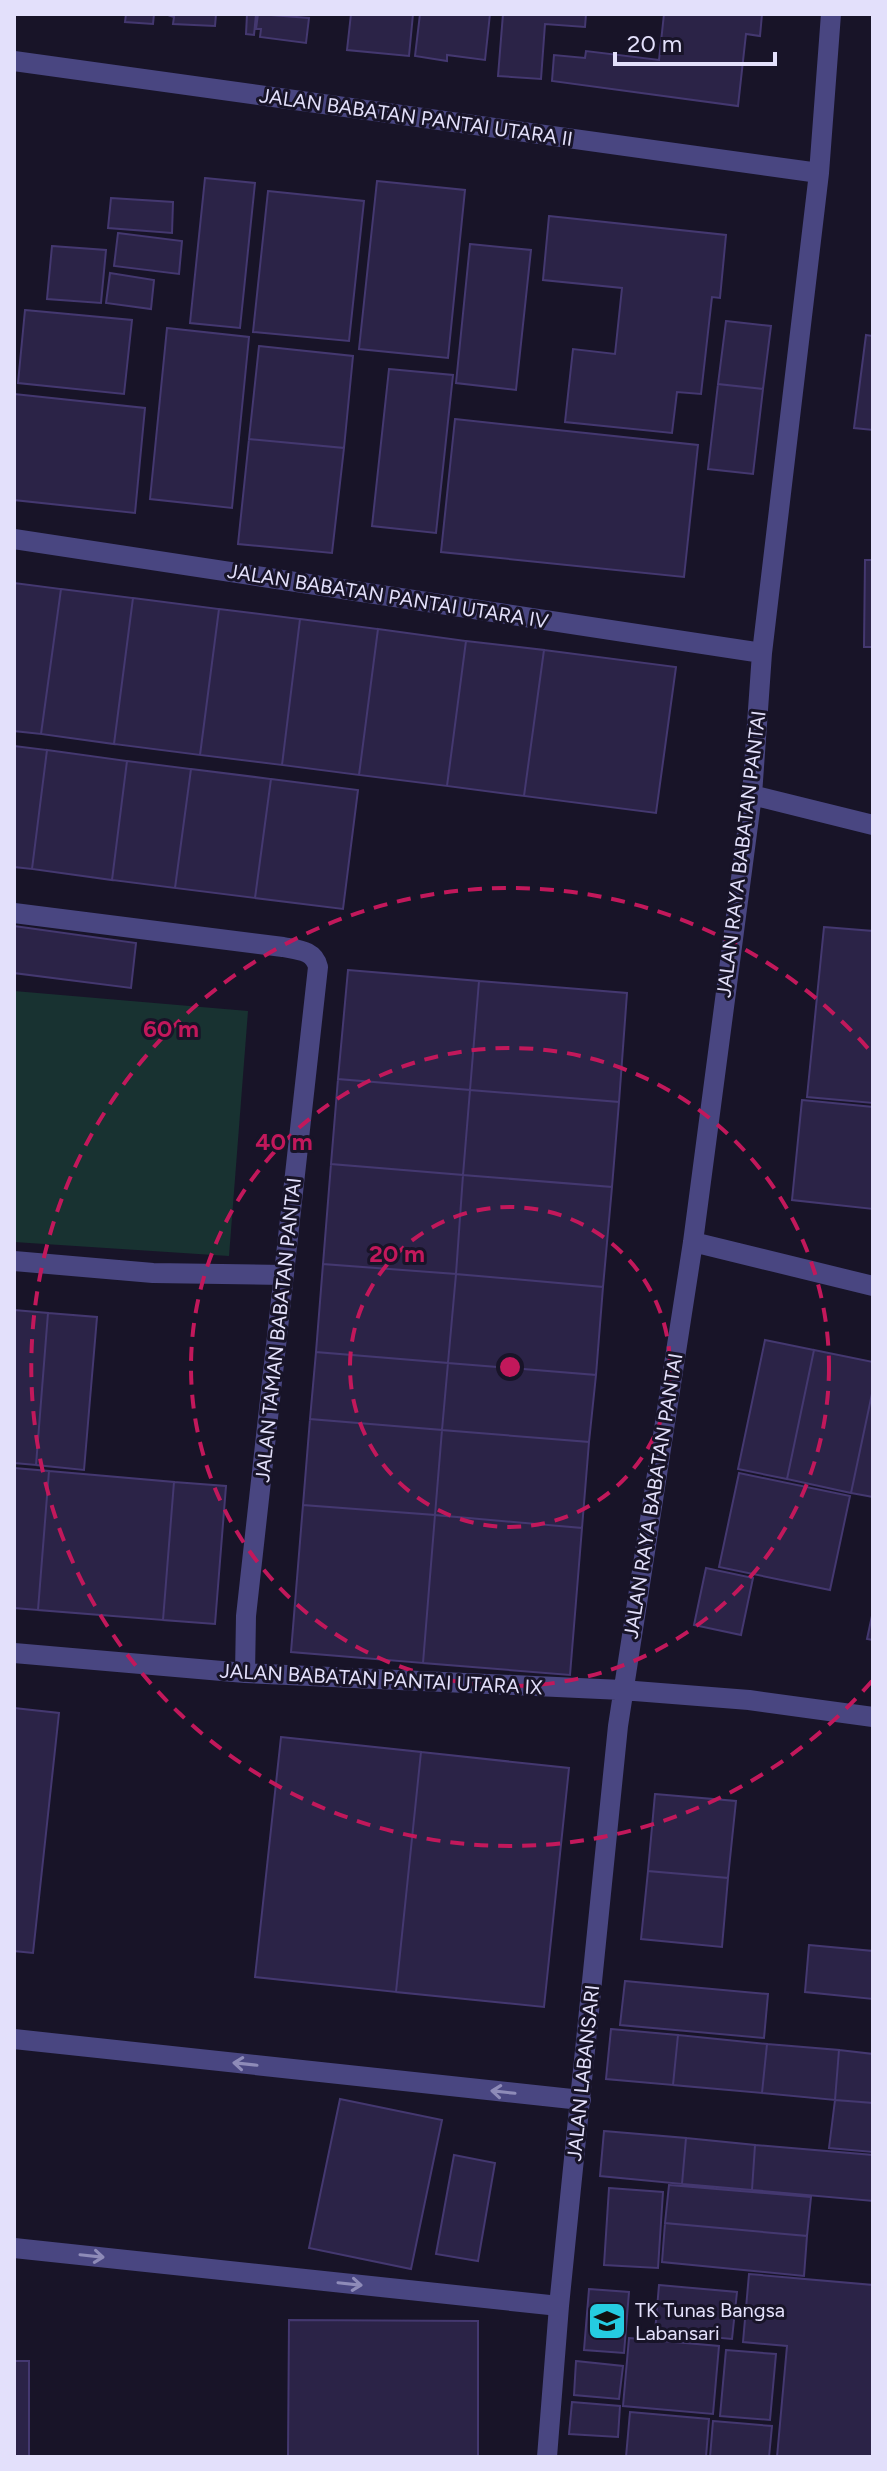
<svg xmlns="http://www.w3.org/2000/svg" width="887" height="2471" font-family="Figtree,sans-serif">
<rect width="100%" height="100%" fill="#181428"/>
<path fill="#183231" d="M14,991L248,1011L229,1256L14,1242Z"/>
<path fill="#2b2347" stroke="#443870" stroke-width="2" d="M126,14H154L153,24L125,22Z
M165,14H216L215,26L173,24L174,17Z
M247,14H256L254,35L246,34Z
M258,14L309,18L306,43L260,37L261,29H256Z
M351,14H413L409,56L347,50Z
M420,14H490L485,60L447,55V61L415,56Z
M503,14H586L585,27L545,24L541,79L498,76Z
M664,14H762L760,36L746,34L738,106L552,81L554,55L585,58L586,51L659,60Z
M205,178L255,183L240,328L190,323Z
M377,181L465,190L448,358L359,349Z
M268,191L364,201L349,341L253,332Z
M111,198L173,202L172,233L108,228Z
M549,216L726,235L720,298L712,297L701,394L677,392L672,433L565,422L573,349L615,354L622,288L543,280Z
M118,233L182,241L179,274L114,266Z
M470,244L531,250L516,390L456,383Z
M52,246L106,250L101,303L47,299Z
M110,273L154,280L151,309L106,303Z
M25,310L132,320L124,394L18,383Z
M726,321L771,326L763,389L718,384Z
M167,328L249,337L232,508L150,499Z
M866,335L873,336V430L854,428Z
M259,346L353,356L344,448L249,439Z
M389,369L453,375L436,533L372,526Z
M718,384L763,389L753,474L708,469Z
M14,394L145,408L135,513L14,500Z
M455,419L698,445L684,577L441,552Z
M249,439L344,448L332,553L238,544Z
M865,560H873V647H864Z
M14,583L61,589L41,734L14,731Z
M61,589L133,598L114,744L41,734Z
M133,598L219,609L200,755L114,744Z
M219,609L300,619L282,765L200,755Z
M300,619L378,629L359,775L282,765Z
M378,629L466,641L447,786L359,775Z
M466,641L544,650L524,796L447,786Z
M544,650L676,667L656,813L524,796Z
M14,746L47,750L32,869L14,867Z
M47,750L127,761L112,880L32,869Z
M127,761L191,769L175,888L112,880Z
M191,769L271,779L255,898L175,888Z
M271,779L358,790L343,909L255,898Z
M14,926L136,943L131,988L14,973Z
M824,927L873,931V1103L807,1097Z
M348,970L479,981L470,1090L338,1079Z
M479,981L627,993L619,1102L470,1090Z
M338,1079L470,1090L463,1175L331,1164Z
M470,1090L619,1102L612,1187L463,1175Z
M802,1100L873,1107V1209L792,1200Z
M331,1164L463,1175L456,1274L323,1264Z
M463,1175L612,1187L603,1287L456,1274Z
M323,1264L456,1274L448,1363L316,1352Z
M456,1274L603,1287L596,1375L448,1363Z
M14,1310L48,1313L36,1465L14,1463Z
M48,1313L97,1317L84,1470L36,1465Z
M765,1340L814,1350L787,1479L738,1469Z
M814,1350L873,1362V1389L851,1493L787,1479Z
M316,1352L448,1363L442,1430L310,1419Z
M448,1363L596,1375L589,1442L442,1430Z
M873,1389V1497L851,1493Z
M310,1419L442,1430L435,1515L303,1505Z
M442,1430L589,1442L582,1528L435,1515Z
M14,1468L49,1471L38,1610L14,1608Z
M49,1471L174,1482L163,1620L38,1610Z
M739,1473L850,1496L830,1590L719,1567Z
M174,1482L226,1486L215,1624L163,1620Z
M303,1505L435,1515L423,1663L291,1652Z
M435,1515L582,1528L570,1675L423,1663Z
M706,1568L753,1578L741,1635L694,1625Z
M873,1611V1640L867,1639Z
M14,1708L59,1713L33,1953L14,1951Z
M281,1737L421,1752L396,1992L255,1977Z
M421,1752L569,1768L544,2007L396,1992Z
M655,1794L736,1801L728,1878L648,1871Z
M648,1871L728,1878L722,1947L641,1939Z
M809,1945L873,1951V1999L805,1992Z
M625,1981L768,1994L764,2038L620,2025Z
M611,2029L678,2035L673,2085L606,2079Z
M678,2035L767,2044L762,2093L673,2085Z
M767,2044L839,2050L835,2100L762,2093Z
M839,2050L873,2054V2103L835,2100Z
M340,2099L442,2120L411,2269L309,2248Z
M835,2100L873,2103V2152L829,2148Z
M604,2131L686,2138L682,2184L600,2176Z
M686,2138L755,2145L752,2190L682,2184Z
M755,2145L873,2155V2201L752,2190Z
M454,2155L495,2163L478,2261L436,2254Z
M669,2185L811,2197L807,2236L665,2223Z
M609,2188L663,2192L658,2268L604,2265Z
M665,2223L807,2236L804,2276L662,2262Z
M749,2274L873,2285V2457H777L787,2346L743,2342Z
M659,2285L737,2292L732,2339L655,2332Z
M589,2289L629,2292L624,2353L584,2350Z
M289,2320L478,2321V2457H288Z
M629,2338L719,2346L713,2414L623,2406Z
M726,2350L776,2354L770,2420L720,2416Z
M14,2361H29V2457H14Z
M576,2361L623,2366L619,2399L574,2395Z
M572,2402L620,2406L618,2437L569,2434Z
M630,2412L709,2419L706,2457H626Z
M713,2421L772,2426L769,2457H710Z"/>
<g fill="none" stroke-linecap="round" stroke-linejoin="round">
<path stroke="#494681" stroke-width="20" d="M14,61L819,173
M14,539L762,653
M752,795L873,825
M14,913L283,947C298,950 314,950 318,967L246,1616L245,1673
M693,1242L873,1286
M14,1261L153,1273L284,1275
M14,1653L245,1673L622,1690L749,1700L873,1717
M14,2039L581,2100
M14,2248L559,2306
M547,2457L559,2306L618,1726L693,1242L752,795L762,653L819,173L831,14"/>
</g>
<defs><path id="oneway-shaft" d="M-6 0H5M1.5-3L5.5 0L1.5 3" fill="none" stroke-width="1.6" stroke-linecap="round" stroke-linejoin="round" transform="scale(2)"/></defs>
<g stroke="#8e8bb8">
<use href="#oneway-shaft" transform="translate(245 2064) rotate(-174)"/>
<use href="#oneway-shaft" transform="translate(503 2092) rotate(-174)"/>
<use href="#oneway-shaft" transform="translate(92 2256) rotate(6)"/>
<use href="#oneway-shaft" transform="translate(350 2284) rotate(6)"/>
</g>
<g fill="none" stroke="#c2185b" stroke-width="4" stroke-dasharray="14 10">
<circle cx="510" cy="1367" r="160"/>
<circle cx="510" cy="1367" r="319"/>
<path d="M872 1681A479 479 0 1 1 872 1053"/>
</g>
<defs>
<symbol id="school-square" viewBox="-11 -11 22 22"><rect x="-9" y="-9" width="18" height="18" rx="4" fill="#25cce1" stroke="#181428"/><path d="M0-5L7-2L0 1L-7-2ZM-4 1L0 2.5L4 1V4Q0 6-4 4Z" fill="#111"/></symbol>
</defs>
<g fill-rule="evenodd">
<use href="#school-square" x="585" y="2299" width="44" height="44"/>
</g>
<g text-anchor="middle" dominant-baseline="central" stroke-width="6" stroke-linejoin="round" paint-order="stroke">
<g font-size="20" fill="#e3e0fb" stroke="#181428">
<text transform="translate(416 117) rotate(8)">JALAN BABATAN PANTAI UTARA II</text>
<text transform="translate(388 596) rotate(9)">JALAN BABATAN PANTAI UTARA IV</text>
<text transform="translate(741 854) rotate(-83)">JALAN RAYA BABATAN PANTAI</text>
<text transform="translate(278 1330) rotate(-84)">JALAN TAMAN BABATAN PANTAI</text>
<text transform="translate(653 1496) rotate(-81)">JALAN RAYA BABATAN PANTAI</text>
<text transform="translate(381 1679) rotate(3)">JALAN BABATAN PANTAI UTARA IX</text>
<text transform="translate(583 2073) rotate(-84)">JALAN LABANSARI</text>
</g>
<g font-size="20" fill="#e3e0fb" stroke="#181428" text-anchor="start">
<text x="635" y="2310">TK Tunas Bangsa<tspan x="635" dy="23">Labansari</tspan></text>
</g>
</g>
<circle cx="510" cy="1367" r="12" fill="#c2185b" stroke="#181428" stroke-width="4"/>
<g font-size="24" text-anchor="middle" font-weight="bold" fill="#c2185b" stroke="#181428" stroke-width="6" stroke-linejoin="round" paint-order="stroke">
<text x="171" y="1037">60 m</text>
<text x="284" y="1150">40 m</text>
<text x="397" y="1262">20 m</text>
</g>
<rect width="887" height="2471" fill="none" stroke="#e3e0fb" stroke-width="32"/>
<path d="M615 52v12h160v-12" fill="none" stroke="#e3e0fb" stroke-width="4"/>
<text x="627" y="52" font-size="24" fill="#e3e0fb" stroke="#181428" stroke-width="6" paint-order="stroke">20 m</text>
</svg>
